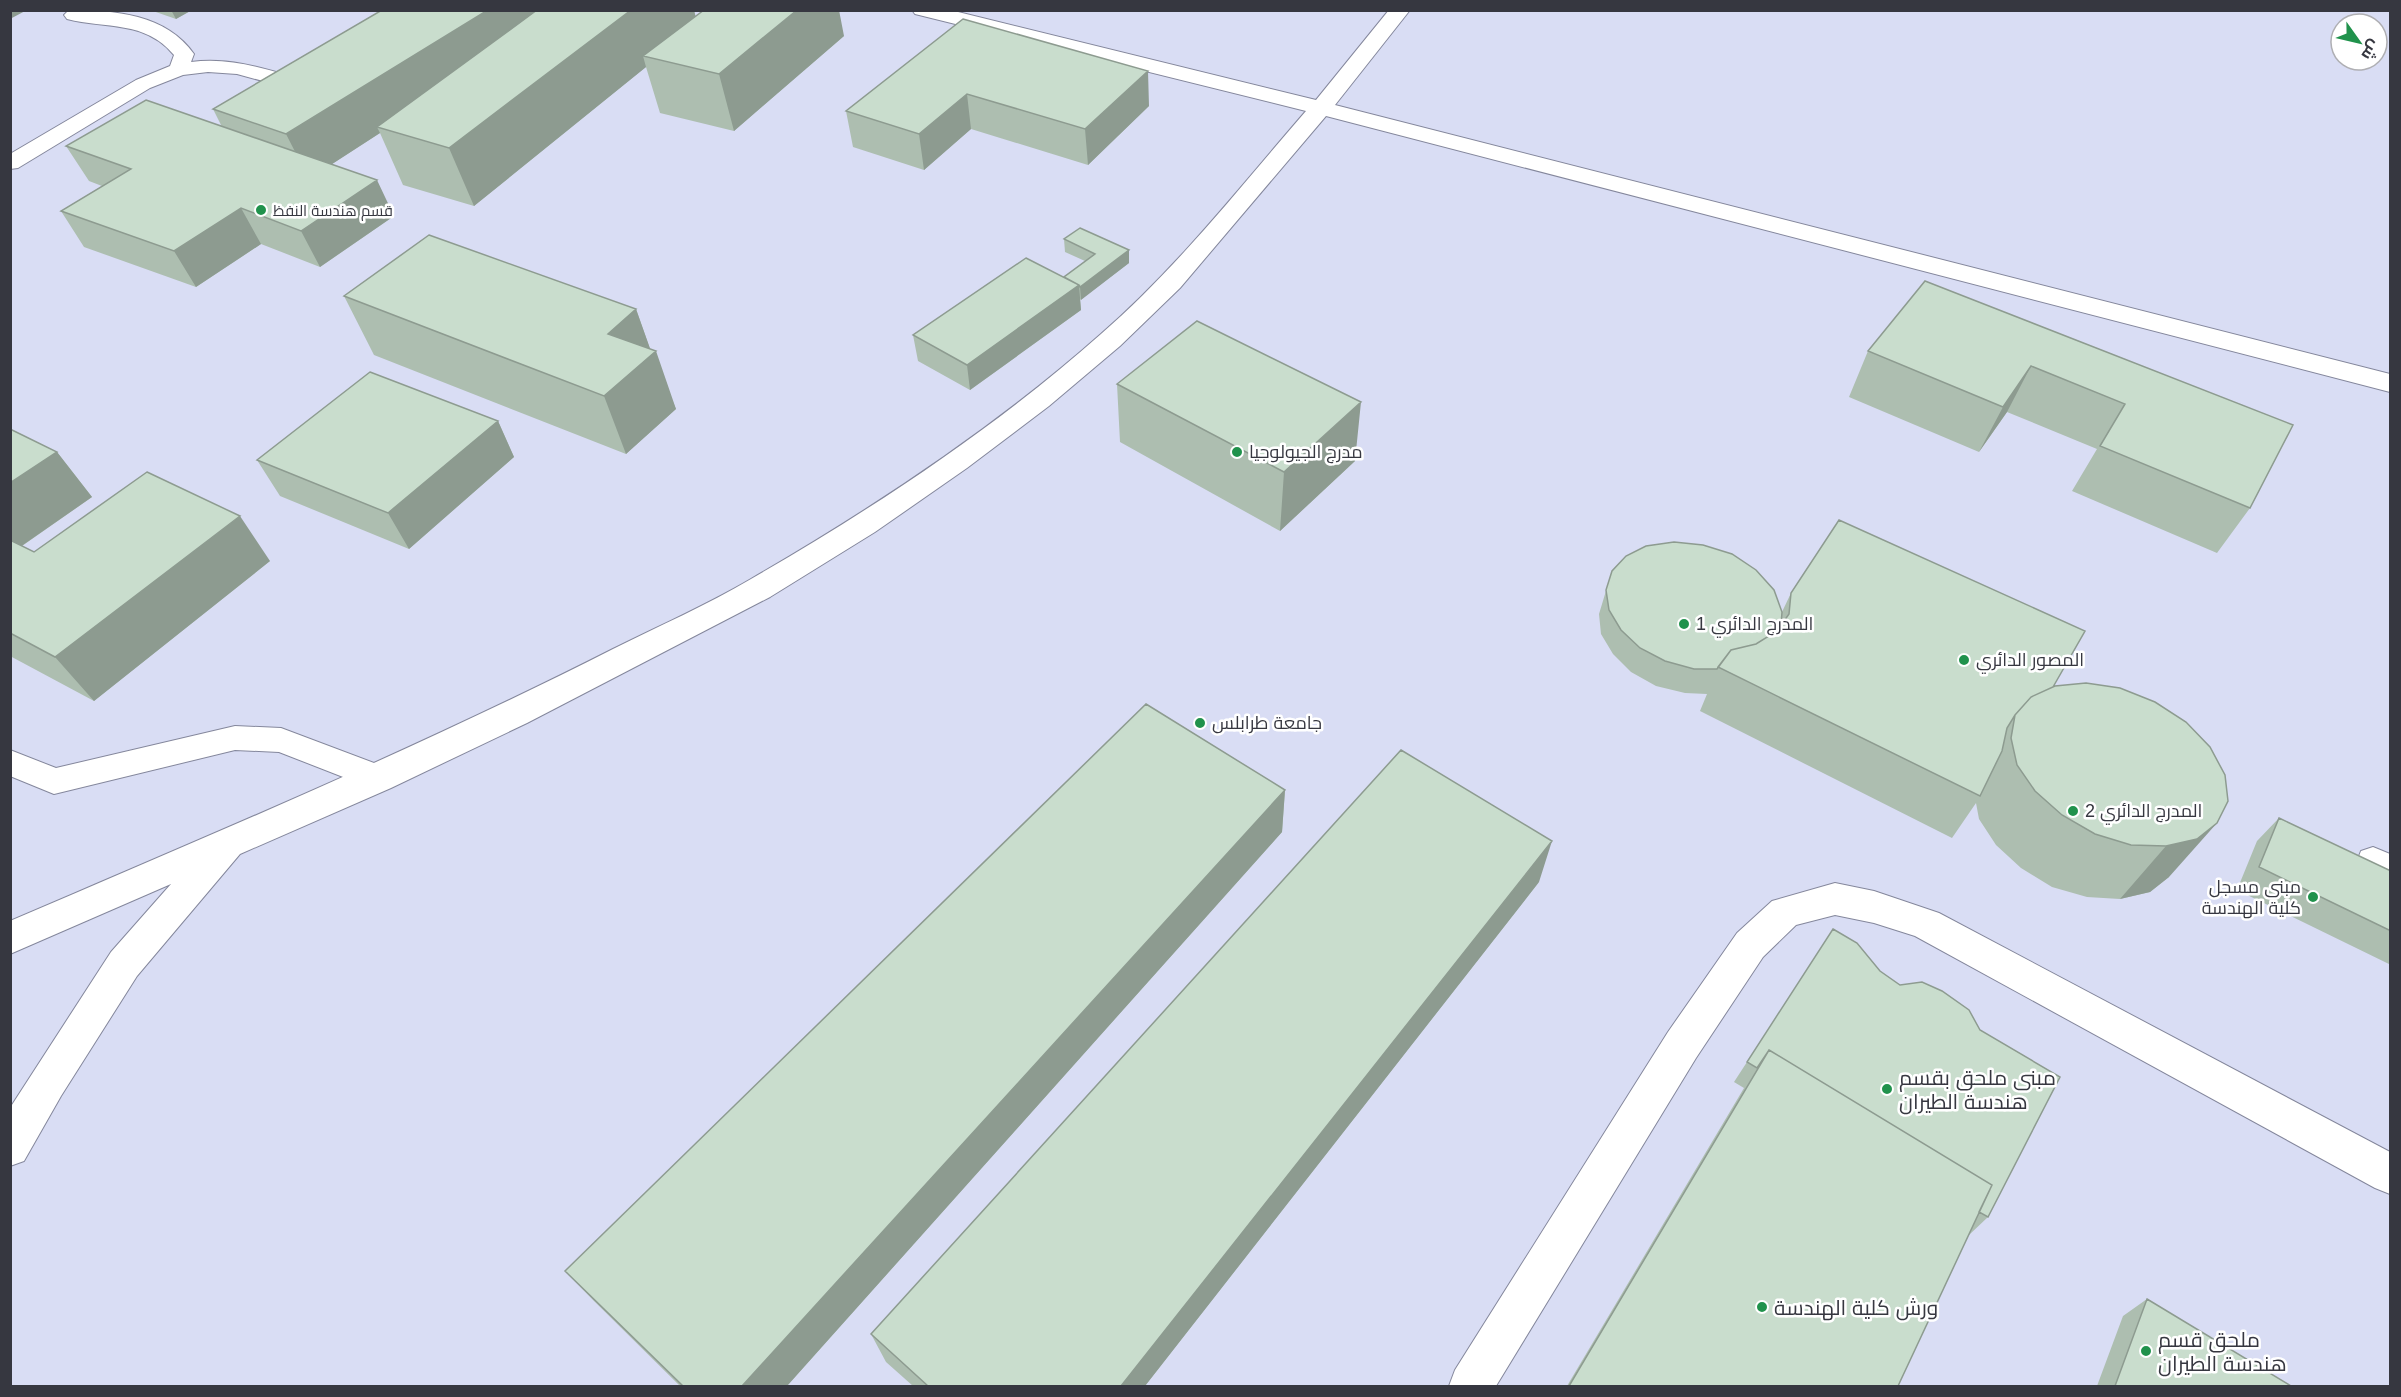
<svg xmlns="http://www.w3.org/2000/svg" width="2401" height="1397" font-family="Arial,Cairo,sans-serif">
<rect width="100%" height="100%" fill="#eaecff"/>
<path fill="#d9ddf4" fill-rule="evenodd" d="M10,11H2390V1386H11ZM2341,24H2377V60H2341Z"/>
<g fill="none" stroke-linecap="round" stroke-linejoin="round">
<defs>
<path id="lane" d="M69,10C114,10 166,14 194,54L191,62C234,56 274,72 314,83L317,87L314,91L307,93L237,74L208,72L183,75L150,88L18,168L10,169V154L136,80L170,66L174,55C145,20 106,29 67,19L64,15Z
M235,726L281,728L390,769L395,778L390,787L379,791L279,752L235,750L54,794L10,776V750L56,768Z
M2373,847L2390,854V884L2361,871L2357,861L2361,851Z"/>
<path id="street" d="M912,10H950L1316,100L1389,10H1410L1335,105L2390,374V392L1326,116L1180,288L1120,346L1049,406L967,468L875,532L770,597L527,723L391,788L240,854L137,976L61,1096L24,1161L10,1166V1108L111,952L171,884L10,954V921C213,834 416,749 613,649C659,626 707,605 751,579C874,508 995,428 1101,334C1177,268 1240,187 1306,111L915,14Z
M1835,883L1874,891L1939,913L2390,1152V1194L2375,1188L1915,936L1874,923L1835,915L1796,925L1763,957L1696,1058L1496,1386H1449L1455,1370L1668,1032L1737,933L1772,901Z"/>
</defs>
<use href="#lane" stroke="#84879c" stroke-width="2"/>
<use href="#street" stroke="#84879c" stroke-width="2"/>
<use href="#lane" fill="#fff" fill-rule="evenodd"/>
<use href="#street" fill="#fff" fill-rule="evenodd"/>
</g>
<path fill="#adbeb0" d="M150,10H192L176,19Z
M382,10H694L695,17L844,36L734,131L660,113L646,67L474,206L403,185L380,133L332,164L394,216L320,267L261,244L196,287L84,247L61,211L102,186L89,181L66,146L222,127L213,109Z
M963,19L1149,106L1088,165L971,129L924,170L853,147L846,111Z
M1064,239L1129,263L1080,300L1081,310L970,390L918,361L913,335L1064,277L1085,261L1065,252Z
M1925,281L2293,425L2250,508L2217,553L2072,491L2097,449L2007,412L1979,452L1849,397L1868,351Z
M344,296L636,309L650,349L676,409L626,454L374,355Z
M1117,384L1355,461L1280,531L1120,442Z
M498,421L514,457L409,549L280,496L257,460Z
M10,429L57,452L92,497L22,546L34,552L270,561L94,701L10,656Z
M1612,571L1782,612L1791,593L2053,687L2155,702L2169,877L2150,892L2120,899L2087,897L2052,887L2021,868L1996,845L1979,819L1976,803L1952,838L1700,711L1707,694L1685,693L1656,686L1631,672L1613,654L1601,634L1599,614Z
M1285,790L1282,832L787,1386H680L594,1301L565,1271Z
M2279,818L2391,871V965L2237,890L2257,841Z
M1539,882L1145,1386H913L886,1362L871,1334Z
M1747,1062L1988,1217L1969,1235H1968L1898,1386H1567L1744,1088L1734,1082Z
M2147,1299L2291,1386H2097L2123,1316Z"/>
<path fill="#8d9b90" d="M10,10H27L10,19Z
M171,10H192L176,19Z
M488,10H571L377,127L380,133L309,179L286,134Z
M631,10H694L698,26L643,56L646,67L474,206L449,148Z
M797,10H839L844,36L734,131L719,74Z
M1148,71L1149,106L1088,165L1085,129Z
M967,94L971,129L924,170L919,134Z
M377,180L394,216L320,267L301,231Z
M241,208L261,244L196,287L174,251Z
M1129,250V263L1081,300L1080,287Z
M1079,285L1081,310L970,390L967,365Z
M636,309L652,354L656,351L676,409L626,454L604,396L608,334Z
M2031,366L2007,412L1979,452L2003,407Z
M1361,402L1355,461L1280,531L1284,472Z
M498,421L514,457L409,549L388,513Z
M57,452L92,497L10,554V483Z
M240,516L270,561L94,701L55,657Z
M1285,790L1282,832L787,1386H742Z
M2217,823L2169,877L2150,892L2120,899L2166,846Z
M1552,841L1539,882L1145,1386H1121Z"/>
<path fill="#c9ddcd" stroke="#8d9b90" stroke-width="1.5" d="M382,10H488L286,134L213,109Z
M537,10H631L449,148L377,127Z
M704,10H797L719,74L643,56Z
M963,19L1148,71L1085,129L967,94L919,134L846,111Z
M146,100L377,180L301,231L241,208L174,251L61,211L131,169L66,146Z
M1080,228L1129,250L1080,287L1079,285L1064,277L1095,254L1064,239Z
M429,235L636,309L608,334L656,351L604,396L344,296Z
M1026,258L1079,285L967,365L913,335Z
M1925,281L2293,425L2250,508L2100,446L2125,404L2031,366L2003,407L1868,351Z
M1197,321L1361,402L1284,472L1117,384Z
M370,372L498,421L388,513L257,460Z
M10,429L57,452L10,483Z
M147,472L240,516L55,657L10,633V540L34,552Z
M1839,520L2085,631L2053,687L2031,697L2015,715L2007,728L2002,751L1980,796L1718,667L1731,650L1756,644L1777,631L1789,614L1791,593Z
M1674,542L1703,545L1732,554L1756,570L1774,590L1782,612L1781,625L1777,631L1756,644L1731,650L1717,669H1694L1665,661L1640,648L1621,630L1609,610L1606,590L1612,571L1626,556L1646,546Z
M2086,683L2120,688L2155,702L2186,722L2210,747L2225,775L2228,801L2217,823L2197,839L2166,846L2131,845L2095,834L2062,815L2035,791L2017,765L2011,738L2015,715L2031,697L2055,686Z
M1146,704L1285,790L742,1386H683L565,1271Z
M1401,750L1552,841L1121,1386H928L871,1334Z
M2279,818L2391,871V931L2259,867Z
M1833,929L1857,943L1880,971L1900,985L1922,982L1942,991L1969,1010L1980,1030L2060,1077L1988,1217L1979,1212L1992,1185L1769,1050L1757,1068L1747,1062Z
M1769,1050L1992,1185L1898,1386H1569Z
M2147,1299L2291,1386H2115Z"/>
<g fill="#20924c" stroke="#fff" stroke-width="2">
<circle cx="261" cy="210" r="6"/>
<circle cx="1237" cy="452" r="6"/>
<circle cx="1684" cy="624" r="6"/>
<circle cx="1964" cy="660" r="6"/>
<circle cx="1200" cy="723" r="6"/>
<circle cx="2073" cy="811" r="6"/>
<circle cx="2313" cy="897" r="6"/>
<circle cx="1887" cy="1089" r="6"/>
<circle cx="1762" cy="1307" r="6"/>
<circle cx="2146" cy="1351" r="6"/>
</g>
<g text-anchor="middle" dominant-baseline="central" stroke-width="5" stroke-linejoin="round" paint-order="stroke">
<g font-size="15" fill="#363740" stroke="#fff" text-anchor="start">
<text x="273" y="210">قسم هندسة النفظ</text>
</g>
<g font-size="18" fill="#363740" stroke="#fff" text-anchor="start">
<text x="1249" y="452">مدرج الجيولوجيا</text>
<text x="1696" y="624">المدرج الدائري 1</text>
<text x="1976" y="660">المصور الدائري</text>
<text x="1212" y="723">جامعة طرابلس</text>
<text x="2085" y="811">المدرج الدائري 2</text>
<text x="2301" y="887" text-anchor="end">مبنى مسجل<tspan x="2301" dy="21">كلية الهندسة</tspan></text>
</g>
<g font-size="21" fill="#363740" stroke="#fff" text-anchor="start">
<text x="1899" y="1077">مبنى ملحق بقسم<tspan x="1899" dy="24">هندسة الطيران</tspan></text>
<text x="1774" y="1307">ورش كلية الهندسة</text>
<text x="2158" y="1339">ملحق قسم<tspan x="2158" dy="24">هندسة الطيران</tspan></text>
</g>
</g>
<rect width="2401" height="1397" fill="none" stroke="#363740" stroke-width="24"/>
<g transform="translate(2359 42) rotate(124)"><circle r="28" fill="#ffffff" stroke="#afafb3" stroke-width="1.5"/>
<path d="M0-4.5L10 22L0 15L-10 22Z" fill="#20924c"/>
<text y="-9" font-size="16" font-weight="bold" text-anchor="middle" fill="#363740">ش</text>
</g>
</svg>
